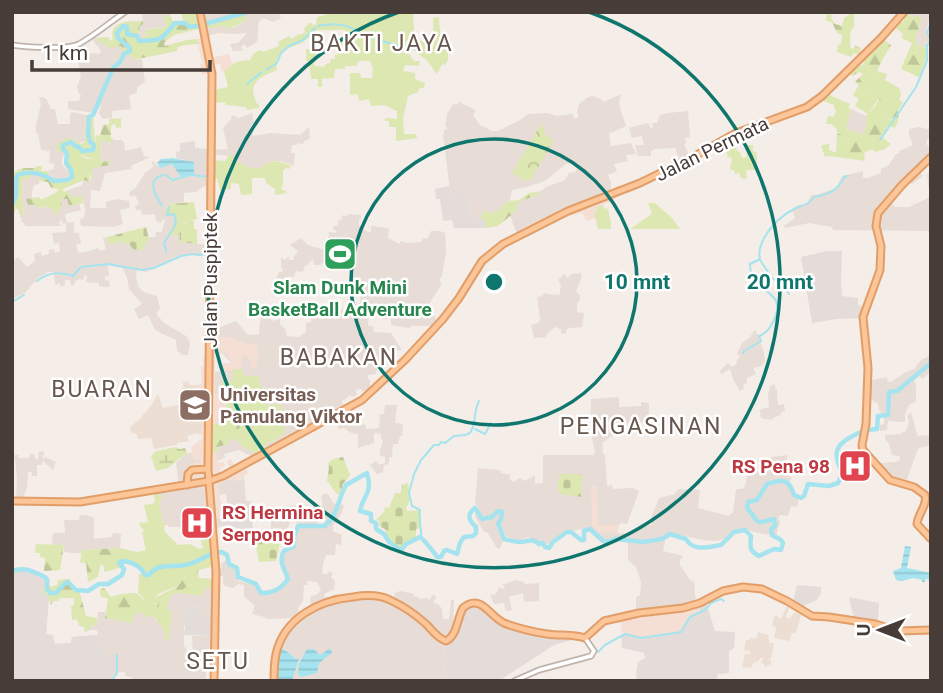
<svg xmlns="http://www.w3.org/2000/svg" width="943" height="693" font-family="Roboto,sans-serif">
<defs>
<pattern id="forest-firs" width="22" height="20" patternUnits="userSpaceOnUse" patternTransform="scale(1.75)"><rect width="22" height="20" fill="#dde7b1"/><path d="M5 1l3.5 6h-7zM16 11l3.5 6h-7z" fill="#bfc799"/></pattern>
<pattern id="wetland-marsh" width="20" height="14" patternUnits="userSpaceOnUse" patternTransform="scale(1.75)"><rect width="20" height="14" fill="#dde7b1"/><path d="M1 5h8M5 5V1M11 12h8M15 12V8" fill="none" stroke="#bfc799"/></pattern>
<pattern id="cemetery-stones" width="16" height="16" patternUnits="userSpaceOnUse" patternTransform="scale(1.75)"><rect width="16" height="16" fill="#dde7b1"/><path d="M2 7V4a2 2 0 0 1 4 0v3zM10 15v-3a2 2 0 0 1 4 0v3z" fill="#bfc799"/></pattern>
<pattern id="park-crowns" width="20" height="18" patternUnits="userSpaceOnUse" patternTransform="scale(1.75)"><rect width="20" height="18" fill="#dde7b1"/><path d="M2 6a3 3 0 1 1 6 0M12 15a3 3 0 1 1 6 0" fill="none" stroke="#bfc799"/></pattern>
<pattern id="water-rules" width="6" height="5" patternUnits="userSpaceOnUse" patternTransform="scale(1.75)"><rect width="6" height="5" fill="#a5e4ef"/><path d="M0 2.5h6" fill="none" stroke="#8fc4ce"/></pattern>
</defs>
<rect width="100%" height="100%" fill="#f4ede8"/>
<path fill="#e7ddd6" d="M142,12H170V15L165,17L166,27L147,29L145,38L138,36L140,26L143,23Z
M217,12H278L281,18L273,22L264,18L259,21L257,42L247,48L244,44L241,47L243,51H233L230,44L238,43L247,33L232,34L219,33L206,36L204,29L225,26L233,28L247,20L234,15L203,23L202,16Z
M906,12H931L927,28L931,40L926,43V48L917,45L916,37L922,18H913Z
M95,33L96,38L121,45L131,55L134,60L142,59L145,82L137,87V93L129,95L131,109L112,111V118L103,119L99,113L101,106L97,104L93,113L68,109V101H79L81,95L78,92L77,87L81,76L78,61L92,53L99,54L101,51L94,42L92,35Z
M621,94L619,102L620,108L626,126L609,134L611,146L631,143L636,154L626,155L628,161L614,164L617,171L608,175L611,182V194L517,234L510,216L517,202L530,194L539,192L546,187L565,180L569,173L575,172L578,167L577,164L573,162L566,164L545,181L527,187L512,190L510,200L498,216L471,221L467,193L449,197L443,189L449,188V183L443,135L445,129H447V127H445L447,114L453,104L457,105L460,101L463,104L476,110L473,115L480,125L492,131H498L520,120L528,114L547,113L556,116L572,114L575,119L579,117L577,112L579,104L588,97L592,96L601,99L604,102Z
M39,97H43L47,100L51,109H55L58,124H70V114L72,112L86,115L85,141L57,150L65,154L62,158V164L65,168L69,171L70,175L63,179H55L48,174L49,170L54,169V164L49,163L50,151L41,150L38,134L36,133V125L41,104Z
M851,109L866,116V127L863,134L845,129Z
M688,111L690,137L685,138L686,144H684L690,158L681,162L675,148L655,149L651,151V156H638L635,145H644L642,136L632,138L629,128L648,123L651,128L653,127L652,123H657L660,115L668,113Z
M252,113L254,124L251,125L253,136L271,133L300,135L309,127L310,137L308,140L304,141L303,144L298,143L297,145H292L291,153H295L294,166L281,161H272L262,168H250L234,161L236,157L213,154V150L228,149L223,128L231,119L232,115L239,118Z
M919,127L931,130V138H928L926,144L931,148V157L918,170L923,176L912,184L908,179L889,200L895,207H909L930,197L927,175L930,170L931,171V231L833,230L832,227L809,223L785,228L784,226L795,218L792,209L799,205L807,204L811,195H816L836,188L842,176L863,171V178H868L881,173V169L889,165L896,154H899V151L913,145L909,135V129Z
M101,140H121L124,142L125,151L141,147L144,156L150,157L131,166L132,169L105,173L100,191L91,190L90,208H106V202L110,201L117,199L129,201L130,208L120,210L123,224L114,227L81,226L80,219L84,218L85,210L82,195L71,198L69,190L82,185L84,180L90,182L91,178L93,177L92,168L108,161L100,162Z
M153,161L160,168L172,163L180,176L173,180L165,175L171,181L188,176L210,178V187L204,186L196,192L184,193V202L168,204L167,215H174L176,218V221L168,236L180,235L179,246L182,242L210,245L209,252H206L205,256H196L192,254L174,257L169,260V262L146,272L137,270L136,277L138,286L143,292L157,296L160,308L157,312V315L164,323L186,336L190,342L188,355H182L177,350L176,340L155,330L148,315L139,319L134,309L142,304L129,289L127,277L122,268L108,265L109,276H105V280L109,281L110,287H105L99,286V282L97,283L86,282L87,276L85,275L83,280L79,279L78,280H76L74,285H71L70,280H65V285L60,287V283L55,285L54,272H48L38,278L25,293L12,299V262L18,257L27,267L35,261L34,254L41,252L42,256L49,254V250L54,249L55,253L60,251L59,243L54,244L52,233L66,232V223L63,224L61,219L59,224L62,226H25L24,223H22L20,215L24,214L21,195L23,194L22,179L31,172L40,174L39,184L34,185L32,192V198L35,205L53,209L58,208L61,199H67L79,204L81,210L65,214L67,223L74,222V233H79L81,244H76L78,253L90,251L98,248L100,251L106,249L103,238L107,237L108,240L112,245L120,241L142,251L149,237H155L156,232H162L165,220L163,219L162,222H158L156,221L155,214L142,215L141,210H136L135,206L139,204L135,195L131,197L129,193L132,190H134L145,173L154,166L151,163Z
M348,214L361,215V218L359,219V226L368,232H371V226L389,228L388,238L400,244V241L406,243L422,242V239L428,238L431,231H440L445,233L446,251L442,276L440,279V282L442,284L427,307L437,320L435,322L437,324L434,328L431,326H412L409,328L391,325V319H382L381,317H377V314H369L368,326H373L374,332L391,333L402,350H390V361L378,362L376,374L368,375V379L370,380V387L365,391H362L361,389L356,390L357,395L352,397L350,395L346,399L342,400L343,407L324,416L326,421L260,455L258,450L267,445V443L276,440L280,435L281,405H267L266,399L261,388L259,376H244L233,381L227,389V395H215V372L222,371L221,364L231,363L211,340V331L236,321L248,335L259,334L260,321L261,320L259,315L268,313L272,321L280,319V324L285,329L287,336L299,337L306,332V323L311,322L312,318L318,316V319H323L325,315L331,313V310L349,309V305L360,303L361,294H352L351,275H354V273L351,269H349V263H340L339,267L335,269V267H330V264H325V262L320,265H314L313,259L312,258L311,262H309L308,265L305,266L303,272L296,271L294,277H287L284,282L276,279L279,272H282L283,268H281V258L286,260L287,257H289V260H293L294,256L298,251L290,245L301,238L308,245L324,250L328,243L329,232L336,233V230H333V227L338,225V220L341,221L342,215L347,217Z
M580,272L582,277L576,291L580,296L579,302H577V312L584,313L582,327L569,328L566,330V333L561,334V329L555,327L546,335V337L534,338L531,325L539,323L540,319L537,297L542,296L544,293L554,295L557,294L559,296L561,285L558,280L565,274L567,278L573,273L578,274Z
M755,330L758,335L764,353L765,361L761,366L753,368L756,374L747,378V383L743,385L744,389L740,391L733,379L730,369L721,374L720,371L728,363L732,367L737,364L736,362L740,356L737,354L742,343L749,338Z
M931,355V372L922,379L919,376L914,380L916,385V401L909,405L905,415V422L888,421L887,430L880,431V425L884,424V416L879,410L878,403L873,402V399H868V381L887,377L888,382L892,381L906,372L914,369L921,360Z
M774,384L778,393L777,394L778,405L784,404L785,411L781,412V415L773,418V420L761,418L760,410L769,407L768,392L770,390L769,387Z
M619,397V407L641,406V402L649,403V422L616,424L615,433L613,435L602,443L603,453L605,455L607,486L612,485L613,489L633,488L639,491L627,524L620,523L617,533L632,534L649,525H652L651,518L659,498L675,494L678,489L700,490L698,508L729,516L733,512L736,489H742L745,486L747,476L759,472V469L770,467L771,457L788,455L786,462L788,464L787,474L792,478L787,484L793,496L799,498L797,507L791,506L788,516L780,515L778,520L780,521L776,536L753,532L744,528L737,529L725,538L718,541L702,540L677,534H670L666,537L663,551L683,556L680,560V565L690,580L694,582L696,603L688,606L636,611V597L640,595L641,582L636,567L628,560V540L616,538L604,541L597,532L588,528L566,532L550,544H546L528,537L518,541L506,536L500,526L501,523L499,521L497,522L496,526L503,541L500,549L497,548L487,532H484L476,518L475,513L478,507L475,503L478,468L500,470L501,473L511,475L509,479L514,482L519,478L525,481L535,475V484L543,483V455H593L595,452L592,438L593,424L591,420V399Z
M385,405H397L395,423L403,424L402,436H400L398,444H393L392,457L389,458V464L384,465L383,472L377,474L370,465L376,461L379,465L385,463V457L380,456V451L383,440L381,439V434L374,433V443L358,448V434L351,433L344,428L338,429L337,416L342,414L345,421H351V426L365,424L366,429L379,428L380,414H384Z
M911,412L917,434L918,436L931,435V445L919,448L917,451L906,482L892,477L878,466L880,463L896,462L900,460L899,456L892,455L889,444L885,439V435L900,434L906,431L909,422L907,416Z
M229,439H234L239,441L242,446L252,450L256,457L252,460L251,456L239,450L224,454L225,458L217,461L216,453L218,452L217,447Z
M39,451L45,452L43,455V460L45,457L56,462L53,470L43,461L42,465H37V476H32V472H28L27,488L22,500H16L17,480L15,458H12V456L19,454L18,458H29L30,454H34L35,459H38Z
M187,453H193L201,459L198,484L205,488L209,495L211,514H199L192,520L190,516L182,521V526L180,527H169L168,525H165L164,522L161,521L159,490L179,486L176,463Z
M244,477L246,501H251L252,516L242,517L241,515L222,508L221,503H227L226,494L219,495L218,484L224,481L234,479L238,481Z
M323,494H328L333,503L344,505L342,513L333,526V531L342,535L341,545L336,544L335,555H326L323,564L322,573L327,575L328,571L333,573L331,578L335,580L334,589L324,594L325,600L311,604L310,597L318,594L321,590L317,582L307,581V585H304L303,601L298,608L299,613L293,618L267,619L264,617L252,614L255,606L244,596V585L238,584L233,588L225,586L223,583V576H217V569H221V564L226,560L227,565L237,568L235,576L239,581L253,585L262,594L269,595L281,589L289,579L282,571L280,553L285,548H291L301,524L291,521L286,531L289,534L286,539L271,533V521L274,520L277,507L298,505L319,518L318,526H322L325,521L321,519L322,513L319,511L323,504L321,498Z
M80,515H87L94,518V539L112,537L113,533L121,534L120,548L82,550V553H72L64,552V545H52L53,533H65L64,520H79Z
M12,566L16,571L31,572L45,580L44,592L49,595L46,634L53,635L55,644L71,643L72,637L98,635L97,630H90V626L97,625L98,612H105V617L132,623L136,612L143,613L146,617L154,616L156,621L159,622L168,640L167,609L171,595L178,593L203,596L205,587L214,589V619L199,615L198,607L190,605L187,609L183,608L184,614V646L193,658L192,636H211L210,654H206V681H132V677L125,676V672H116L111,681H12Z
M516,580L524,582L525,584L539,583V601L524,602L523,593L509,597L512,610L506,611L504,603L494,604L490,595L496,594L499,587L504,589L505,586L502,585L504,584Z
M400,591L414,594L413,597L416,596L420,599L427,598L430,600L432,595H435L436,598L433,602L439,605L442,609L443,619H449L451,600H454L453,633L448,638H441L393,600L395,593Z
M380,597L406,610L446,644L444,660L446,681H292L299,660L296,659L288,651L279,647L294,623L311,610L340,599Z"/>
<path fill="#f5ded4" d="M204,38L211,58L229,54L232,64L230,68L222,72L220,64L210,65V73L202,75L200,64L203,63L201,58L197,39Z
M619,185L621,191L616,194L617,197L613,201L596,207L597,211L594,212L596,218L587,221L582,213L565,217L564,214L534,228H522L563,209L580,202L581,203L604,193H608L609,194L616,191L615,186Z
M221,337H228L248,344L257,343L258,360L256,368H252L248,356H243L242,361L241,362L242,369L222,371L221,364L231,363L227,353L215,354V394L227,395L226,409H219V424L210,453H216L218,463L224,462L225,466L220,468L223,475L231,471L227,461L231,459L236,469L246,463L248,473L237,481L234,479L224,481L218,484V487L222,508L219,519H211L208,495L206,496L205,488H199L198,485L184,486L183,472L188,471L191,468V464L201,462V459L194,460L191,447L203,438L202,434L198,435V433L208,395H201L197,391V385L202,384L201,367L204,366L203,359L210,357V346L219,342L217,338Z
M591,486H597L598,525H619L617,533L599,532L592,525Z
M697,605L700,613L680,632L640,638L622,632L620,618L677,611Z"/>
<path fill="#e3dcd9" d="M195,141V148L210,149V176L194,175V162L176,158V152L180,151V143Z
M449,186V196L467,192L471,220L480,218L484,219L487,228H454L452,220L443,221L440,199H436L435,189Z
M827,251H842L841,281L842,296L858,298V305L865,307L862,318L836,319L812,323L801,257Z
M211,514V519L252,516L253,531L240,530L235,527L222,526L212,529L199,520V515Z
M23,570L31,572L45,580L44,592L49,595L46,634L53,635L54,644L71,643L72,637L98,635L99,646L104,648L105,655H118L116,672L111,681H12V574L16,571Z
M797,585L821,587V593L817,600L801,607L793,603Z
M849,597L879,603L878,622L854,620Z
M706,602L715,631L735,632L734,648L729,651V673L718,674L717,679L702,681H637L636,674L638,662L645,658L644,653L622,648L621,636L625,633L640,638L680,632L689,616L700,612L697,605Z
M190,605L199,608V615L206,616L214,619V636L184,635L185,626L183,625L184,615L182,614V608L187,609Z
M469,606L480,607L496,621L502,624L579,638L554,645L499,681H446L444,660L446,644L451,643L463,611Z"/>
<path fill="#ecded2" d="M189,381V385H197V390L200,391L201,395H208V428L200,430V432L198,433L187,436L189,441L177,443V445L154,449L151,438L138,439L136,433L132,434L130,427L142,417V416L151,406L158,394L163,408L184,404L183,382Z
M787,606L789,608L786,617L789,619L795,612L801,615L796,632L791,634L790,641L774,638L776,629L775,626L772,625L775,615L781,619Z
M758,632L768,635L769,643H774L771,658L768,659L771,660V664L765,667L764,664L761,663L763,658H761L757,662H754L751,668L742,667L745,654H750V651L744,650L746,640H749L750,638L756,639Z"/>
<path fill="#f4dcdf" d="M190,512L192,519L199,516L200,520L211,519L212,529L204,534L198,535L196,528L190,529V533L185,534L180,527L182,525L183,513Z"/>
<path fill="#dde7b1" d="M327,12H413L414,29L412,37L434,46L433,18L439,17L441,45L448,50V60L445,65L442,64L437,74C433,70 432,66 428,62C425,58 418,54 413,49L409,54L414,61H420L419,66L405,65L403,71L415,73V79L425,83L424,88H420L418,92L408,96L403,119L404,134H416L417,138L396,141V127H389V121H385V118L397,119V111L384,105L371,106L369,99L359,101L358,94L350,95V73H360L361,78H372L373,68L370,61H360L357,63V66H345V69H335L334,78L322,79V87H318V79H311L309,61H306V49H317L314,66L324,67L326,64L330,63L331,59H335V55H337V41L346,36V32L344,30H317C312,33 308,39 303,42C290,49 273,50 277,70C268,74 254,78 253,90C253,95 256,99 256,103L259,104V108L247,110L246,107L226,105L225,102L214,103V90L228,87L224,71L230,68L232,64L240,61L250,60L254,53L261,50L263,52L279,46L278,42L289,36L291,39L299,34L300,35L305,32L304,29L309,23H312V25L316,24L317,17L326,15Z
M245,13L247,20L229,29L225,26L204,29L203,24Z
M877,71L887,74L885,80L899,88L901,94L899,100L903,102L892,120L877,111L879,98L868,114L855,106L859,99L878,88L876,83Z
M825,93L850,104L848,108L851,109L846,129L860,133L854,139L841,138V134H837V129L831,124H826L828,116L834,117L836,110L834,109V105L818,99Z
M86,115L93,116C94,124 94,134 95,141C96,144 97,147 97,151L93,153L83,151L81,156L87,159L97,158L98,167L92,168L93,178H91L89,171L73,165H69L67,163L68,155L56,150L58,143C68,136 71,137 81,144L85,142Z
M738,132L742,143L735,145L737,151L740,152L742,158L747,157L745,145H753V151L757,153V170H746L747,178L744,179L740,177V173L735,174L734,170H731L730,165L732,163L731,157L728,158L726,149L735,141L732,136Z
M229,155L237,157L235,161C242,163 245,167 251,168C270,171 265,153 291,166L289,169L286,168L283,171V186L281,187L282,190L286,191L287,193L275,195V189L266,183L265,178H252V194L241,195L239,184L231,183V189L220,190L217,178H212L213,160L225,161Z
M648,203H655L672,218L680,229H630L652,214Z
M603,205L604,208L608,209L611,223V229H598L594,212L597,211L596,207Z
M233,369H242L244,376H259L261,388H269L270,397L266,399L267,405L281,404L284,417L283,422H280L281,426H285V434L280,435L276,440L267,443V445L258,450L260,455L256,457L252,450C241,450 240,438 229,439L228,444L217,447L218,452L210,453V427L213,426L214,424L219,423V409H226L227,390L222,389V381H233Z
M159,490V495H162L161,501L159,502L162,516L161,521L165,522L164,531L178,545L190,544L199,549L203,548L201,542L204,529H212L215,566L199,570L194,575L185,577L177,586L158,594L152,600L144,602L143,597L138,593L139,574H141V571L132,564L137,552L146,550L142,532L144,530L140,526L139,523L148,522L144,505L152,504L155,502L153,491Z
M199,578L215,579L214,589L205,588L203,596L178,593L189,585L199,582Z
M171,595L167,609L172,612L169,640H164L165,633L154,616L160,604L161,598Z"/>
<path fill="url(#forest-firs)" d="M181,12H198L202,28L174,35L164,43L165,46L187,40L197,39L198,44L185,45L178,47L177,51L133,60L131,55L124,56L121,46L111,48L99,42L96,38L108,37L111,41L113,40C108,20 130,21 143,21V24L140,26L138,36L145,38L146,30L166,27L164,16L170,15L174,23H184Z
M849,12H854V27L851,30C849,36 851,42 850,48L854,49L855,46L861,48L860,54L854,53L851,57L837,52L838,45L841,44L842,35L837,33L832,22L826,21L827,14L832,15L831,18L835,24L842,26L844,18L849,15Z
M906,12L913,18L916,15L922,18L916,37L917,45L926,48L928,55L919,77L901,69L912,43L901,38L903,34L891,24L896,18L903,22L904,20L899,15Z
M881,38L891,45C884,58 872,72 878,88L859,99L853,95L859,85L855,82L863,74L859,72L852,76L847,71L858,61L861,66L864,64L861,59Z
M880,98L884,101L878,111L891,120L897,110L899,111L898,121L895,128L890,126L883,138L891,144L885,149L875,152L872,149L864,153L865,161L830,156L825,157L821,145L829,144V150L834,152H836L837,134H841V138L853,139L860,133L863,134L866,127V116L876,105Z
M121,118V127L116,128L115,123L111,126V138H113V140L107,144L105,140H101L100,162L108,161L110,159V165L98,167L97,158C86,159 81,156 73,148L75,146H79L83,151L93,153L97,151C98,145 94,141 96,135L100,136L103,125L109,124V119Z
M65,154H69L67,163L68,165L70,163L73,165L82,164L89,171L90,182L84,180L63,189L64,192L69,190L71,198L82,195L83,203C78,205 75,204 69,206L67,199H61L62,208H58L59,213L54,215L53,209L41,206L40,208H37L35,205H28L26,199L39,197L41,200L57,192L58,189L51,188L48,182L39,181L40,174L32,172L30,178L22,180L23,194L21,195L24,214L20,215L18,209H15V213L12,214V200L14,197L12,176C17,167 26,168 35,168L37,166H42L41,171H48V174L54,181L69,179L72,174V171L67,168L64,164Z
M540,191L537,195L518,202L516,211L498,226L487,228L484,219L480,218L485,210L491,214L493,211L496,212L509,201L519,200L529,193Z
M194,202L197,219L180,224L182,242L178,247L180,235L167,236C170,229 180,223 173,215L165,216C164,211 168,209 168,204Z
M227,395L231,397L241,413L251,414L253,419L247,422L241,423L239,429H235L234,431L238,436L237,438L229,439L228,444L217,447L214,445L215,438L221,432L215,434L214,433L225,424C220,417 224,415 226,408C227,405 227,399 227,395Z
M36,544L64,545L60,570L44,571L45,558L40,557V553H35Z
M120,548L137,552L132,564L124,562L123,567L104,572V566L100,565L98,577L88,582L86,563L80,562L82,550Z
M198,570L199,582L189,585L178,593L161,598L157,613L154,616L145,617L143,613L136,612L132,623L105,618L108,598L101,597L100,590L104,588L111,597C123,594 139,588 144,602C150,600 171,590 176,587C179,585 181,581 184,578C189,575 194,575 198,570Z
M49,578L50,587L57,585L58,580L70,579L72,587L80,593L86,616L97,618V625L90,626V630L85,632L84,627L79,626L77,619L72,620L71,606L74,605V598H60L58,601H54L51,605L48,595L43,593L45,580Z"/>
<path fill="url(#wetland-marsh)" d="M176,447L180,449L185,448L187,453L168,468L156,471L151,456L156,451Z"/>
<path fill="url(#cemetery-stones)" d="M194,221V229H197V244L182,242L180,224Z
M146,227L149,239L142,251L133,249L130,245L120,241L112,245L109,244L107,237Z
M343,457L350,475L343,484L340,495C333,493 332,485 327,481L329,467L328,463L333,459Z
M560,474H582L581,497L560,494L557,488Z
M408,483C409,490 412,503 406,507L407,511L420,510C423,516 418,522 420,528L416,529V539L410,544L405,546L403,550L392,544L386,534V530L378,525L380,521L376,520L384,512L385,507L389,508L395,493H401L402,485Z
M272,536L280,543L276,561L259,562L254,537Z"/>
<path fill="url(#park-crowns)" d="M541,124L543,126L545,135L552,139L553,142L531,179L524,181V180L512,173Z"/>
<path fill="url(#water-rules)" d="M172,158L194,162V175L180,176L172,164L160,168L157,163L161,159Z
M905,546L911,547L907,568L931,573V580L925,579V582H922V580L913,578L902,581L896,580L893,571L901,568Z
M279,647L288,652L296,659H299L292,681H276L275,663Z
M307,649H314L320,655L329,649H331L332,653L319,663L317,673L301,677L298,674L299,664Z"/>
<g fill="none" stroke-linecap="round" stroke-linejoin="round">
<path stroke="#a5e4ef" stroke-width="2" d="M931,22L927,33L931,39
M318,26C347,19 356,33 382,41C393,45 404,47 415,49
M266,70L277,63L281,53L289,46L303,40L315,28
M247,84L262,72
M880,140L916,87L927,61V45L931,40
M166,175L172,180L190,175L209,177
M213,177L215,169
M844,177L848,176
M162,206C156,196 145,180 163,175
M166,251L164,243C169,233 180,225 174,214L167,215L169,207
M760,260L772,278L784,286L789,294
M37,281C48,272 59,271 73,276L81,267L108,264L142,270L154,268L181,256L193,254L200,255L206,253
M12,302L24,295
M743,353L744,351L761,341L759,336C767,333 770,328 774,320C786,293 762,295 752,275C750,271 750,268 750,264L760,259C758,251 761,245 764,238C772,224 781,215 796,208C805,204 807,206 814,197C828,195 837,191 844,178
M475,429L485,434L491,423
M419,515L420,510L412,506L409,493L414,474L421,460L434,445H439L441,442L445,443L454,436L465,435L470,433C477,423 473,411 479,401
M420,517C419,525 422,530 421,537
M598,652L605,645L625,634L641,638L681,632L690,617L705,610L711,603L721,599L724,601
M112,681L117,673V655"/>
<path stroke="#a5e4ef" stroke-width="4.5" d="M98,103L113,68L120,62L124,54L130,51V48L118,38L117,33L123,26L127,27V34L137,36L139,41C163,40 160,41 175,23H185L190,27L197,26L248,12
M12,204C20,196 13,183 18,175C30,170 44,174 54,181L67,180L72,177L71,170L66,163L67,153L63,149V145L71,142L75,146L79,147L82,151L93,150L94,145L90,142L88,134L89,117L93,115L98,104
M12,571C25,566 34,572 45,577L47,579V589L50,593H56L64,584L68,582L76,590L88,591L99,584H108L122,575L124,569L119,563L122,561C131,561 142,567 145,575H149C158,562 172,568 185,565C199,563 208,552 222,552L227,555L229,564L237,568L238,577L256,584L261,593C272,594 282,588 288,579C285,569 278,562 284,551L294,546V537L298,526H325C338,515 338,499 346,485L367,473C373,495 363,494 360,511L371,514V521L376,523V529L384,534L389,542L399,549H402L406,544L420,537C423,539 435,553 437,557H441L444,551L447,550L457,554L460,543L464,537L473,536L476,533V527C468,520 467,514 475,508L482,519L492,517L498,511L502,512L501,519L498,524L504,539C509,540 515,542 520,542C529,542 531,537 539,544L543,543L545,547L549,548L553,542L567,532H571L581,540H584V531L590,529L603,541L607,542L616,539L643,542L662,539L670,534L686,539C693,552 708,547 721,545L734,532L745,530L751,536C750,546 749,551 759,556L774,549L781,550L783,543L781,540L772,535L771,529L775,526L774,519C752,525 760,522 747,508L748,502L757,500L767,484C782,479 789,478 794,495L801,498L804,496L808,484L829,486L838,483L842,474C840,467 835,458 837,451C840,439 865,429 877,429L878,416L888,415L889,392L897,391L931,363"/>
<defs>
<path id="tertiary" d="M12,45C26,47 67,50 79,44C95,35 109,23 125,12
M514,681L539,670L591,656L594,651L585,638"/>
<path id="primary" d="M200,12L212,74L208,469L216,572L214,681
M931,157L902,185L878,213L876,226L881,246L880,270L863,317L868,368L866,424L862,445L863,450L890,480L914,487L925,495C928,505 918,513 917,524L931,539
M187,485L188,474L192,470L208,469
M12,501L80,502L209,481L223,476L362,400L405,360L443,319L459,298L482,261L503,244L568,211L640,183L693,157L736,133L807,107L822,96L881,38L904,12
M274,681C274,672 274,663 276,654C284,618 319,600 353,597C365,595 378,594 390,600C403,606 415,614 426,624C432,630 437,638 446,641C457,636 457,619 463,608C481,593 489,616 504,623C517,628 534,632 547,634C560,636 573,634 585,638L604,621L639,613L683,608L700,603L723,591L743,587L762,589L787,601L812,616L829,617L875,624L899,631L931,630"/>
</defs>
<use href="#tertiary" stroke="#c2b5ae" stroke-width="7"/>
<use href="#primary" stroke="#e29e68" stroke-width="9"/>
<use href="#tertiary" stroke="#fff" stroke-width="3.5"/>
<use href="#primary" stroke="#fcc698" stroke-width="5"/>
</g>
<g fill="none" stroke="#0f766e" stroke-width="3.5">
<circle cx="494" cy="282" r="143"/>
<path d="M589 12A286 286 0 1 1 399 12"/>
</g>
<defs>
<symbol id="stadium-square" viewBox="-11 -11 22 22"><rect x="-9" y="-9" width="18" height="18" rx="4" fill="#2e9e5b" stroke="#fff"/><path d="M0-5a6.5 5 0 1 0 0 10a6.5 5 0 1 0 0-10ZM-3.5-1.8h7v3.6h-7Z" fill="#fff"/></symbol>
<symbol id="university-square" viewBox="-11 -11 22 22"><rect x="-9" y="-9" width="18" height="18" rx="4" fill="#8d6e63" stroke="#fff"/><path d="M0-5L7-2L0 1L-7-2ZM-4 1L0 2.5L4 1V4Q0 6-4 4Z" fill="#fff"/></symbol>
<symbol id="hospital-square" viewBox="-11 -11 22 22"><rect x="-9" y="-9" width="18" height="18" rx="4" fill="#e0444e" stroke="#fff"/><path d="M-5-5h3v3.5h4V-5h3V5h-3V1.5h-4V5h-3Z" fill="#fff"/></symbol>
</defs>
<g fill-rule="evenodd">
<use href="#stadium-square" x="321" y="235" width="38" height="38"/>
<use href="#university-square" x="176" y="386" width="38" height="38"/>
<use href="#hospital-square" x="836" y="447" width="38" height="38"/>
<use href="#hospital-square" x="178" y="504" width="38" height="38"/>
</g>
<g text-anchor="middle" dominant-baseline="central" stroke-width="5" stroke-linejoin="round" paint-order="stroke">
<g font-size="19" fill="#473c37" stroke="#fff">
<text transform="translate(712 149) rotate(-26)">Jalan Permata</text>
<text transform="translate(210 280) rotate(-90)">Jalan Puspiptek</text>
</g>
<g font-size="19" font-weight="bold" fill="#27864d" stroke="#fff">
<text x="340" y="287">Slam Dunk Mini<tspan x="340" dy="22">BasketBall Adventure</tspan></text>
</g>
<g font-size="19" font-weight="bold" fill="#785e54" stroke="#fff" text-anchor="start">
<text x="220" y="394">Universitas<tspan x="220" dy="22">Pamulang Viktor</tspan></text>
</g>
<g font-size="19" font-weight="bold" fill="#be3a42" stroke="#fff" text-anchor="end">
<text x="830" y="466">RS Pena 98</text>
<text x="222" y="512" text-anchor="start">RS Hermina<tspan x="222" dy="22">Serpong</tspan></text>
</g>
<g font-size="23" letter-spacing="2" fill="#69574e" stroke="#fff">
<text x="382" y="43">BAKTI JAYA</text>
<text x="339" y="357">BABAKAN</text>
<text x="102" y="389">BUARAN</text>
<text x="641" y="426">PENGASINAN</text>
<text x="218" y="661">SETU</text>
</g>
</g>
<circle cx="494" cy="282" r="10" fill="#0f766e" stroke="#fff" stroke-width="3.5"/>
<g font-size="21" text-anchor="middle" font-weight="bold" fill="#0f766e" stroke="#fff" stroke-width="5" stroke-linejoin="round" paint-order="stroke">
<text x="637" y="289">10 mnt</text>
<text x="780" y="289">20 mnt</text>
</g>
<rect width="943" height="693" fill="none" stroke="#473c37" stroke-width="28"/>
<g transform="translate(880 630) rotate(270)" stroke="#ffffff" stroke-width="5" paint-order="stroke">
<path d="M0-5L12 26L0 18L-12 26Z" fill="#473c37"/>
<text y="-10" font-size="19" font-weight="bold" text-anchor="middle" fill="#473c37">U</text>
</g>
<path d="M32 60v10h178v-10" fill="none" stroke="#473c37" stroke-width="3.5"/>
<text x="42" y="60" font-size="21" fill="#473c37" stroke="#ffffff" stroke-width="5" paint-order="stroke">1 km</text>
</svg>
